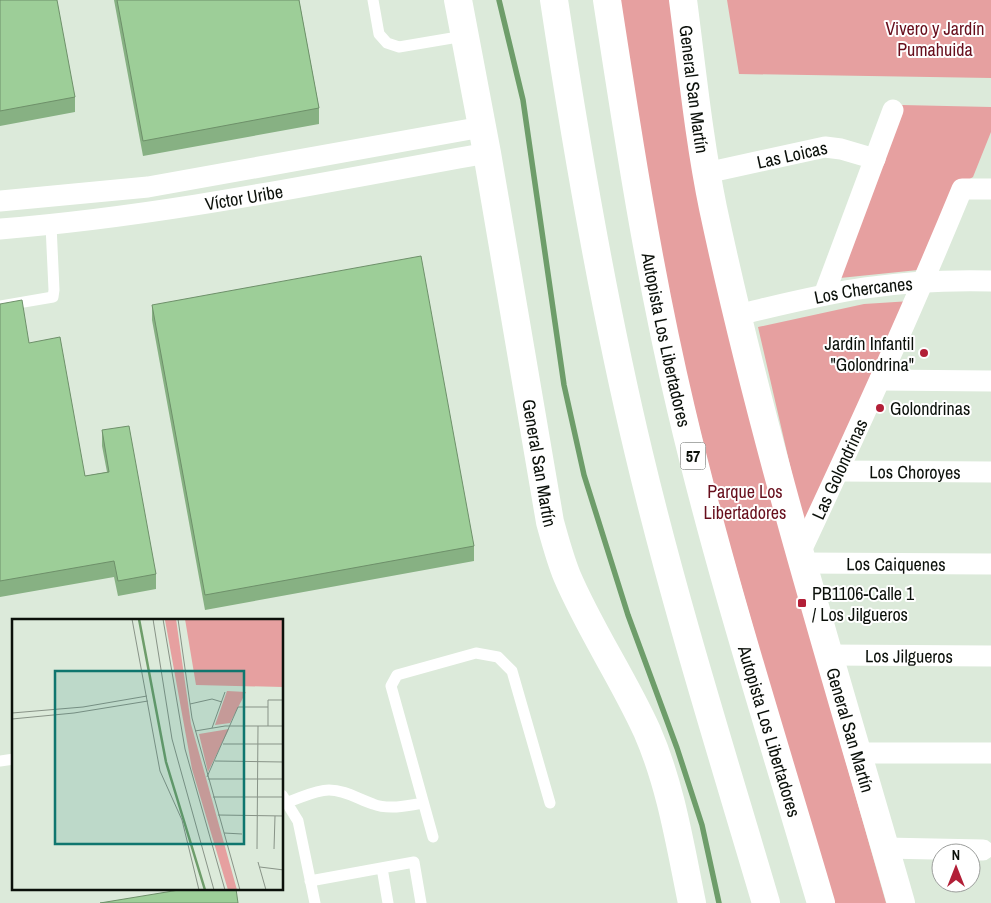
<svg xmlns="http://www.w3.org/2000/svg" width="991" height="903" font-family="'Archivo Narrow',sans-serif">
<rect width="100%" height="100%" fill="#dceada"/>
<path fill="#e6a0a0" d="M620,0H674L792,573L886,903H835L777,711L720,511L676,333L649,204Z
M727,0H991V78L739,74Z
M902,105L991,107V132L973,177L953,189L918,270L840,278Z
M911,301L804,526L758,327L864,304Z"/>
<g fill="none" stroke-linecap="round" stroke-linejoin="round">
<path stroke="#6e9d6a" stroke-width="5.5" d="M499,0L523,100L564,385L584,475L628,615L677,748L702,825L719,903"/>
<path stroke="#fff" stroke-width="11" d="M373,0L379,34L387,43L399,47L464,36
M0,306L53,297L54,290L51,225
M0,761L14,759
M282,795L298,821L315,903
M288,802C301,798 315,790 329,790C345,790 358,799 373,804C388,810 407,806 423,803
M433,837L391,686L397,675L476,653L498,657L512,671L550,803
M382,868L388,903
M310,881L414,862L421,903"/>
<g stroke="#fff" stroke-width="21">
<path id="s1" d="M706,173L825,147L841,149L875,159"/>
<path d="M0,201L148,187L482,127"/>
<path id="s2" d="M0,229C164,216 325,182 487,153"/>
<path d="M824,295L893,110"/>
<path id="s3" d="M737,315C780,305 822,294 865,288C906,282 949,280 991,281"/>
<path d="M880,380L991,381"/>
<path id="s4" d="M839,471L991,472"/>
<path id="s5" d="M799,555C856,434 911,313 962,189H991"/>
<path id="s6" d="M801,563L991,564"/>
<path id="s7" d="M828,655L991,656"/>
<path d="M857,753H991"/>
<path d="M885,848L983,850"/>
</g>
<g stroke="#fff" stroke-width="28">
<path id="s8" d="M458,0L487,153L550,522C555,540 560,559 567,576C590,630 623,678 647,731C671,786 680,845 692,903"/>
<path id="s9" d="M683,0C692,69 699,140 713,208C763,443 835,673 901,903"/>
</g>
<g stroke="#fff" stroke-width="28">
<path d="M554,0C577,152 603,304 639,454C675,605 722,754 766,903"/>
<path id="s10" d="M607,0C628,137 649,274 681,409C720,575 773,739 821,903"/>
</g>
</g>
<path fill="#87b183" d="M0,0L75,97V112L0,126Z
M114,0H299L319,108V124L143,156Z
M0,304L29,343L85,476L107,472L102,446V430L156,574V589L118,596L114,577L0,597Z
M152,305L474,546V561L205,610L152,320Z"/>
<path fill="#9dce98" stroke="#6e906a" d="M0,0H57L75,97L0,111Z
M117,0H299L319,108L143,141Z
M421,256L474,546L205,595L152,305Z
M22,300L29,343L60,337L85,476L109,472L102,430L129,426L156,574L118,581L114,561L0,581V304Z
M185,889H236L238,903H100Z"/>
<g fill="#b21f37" stroke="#fff" stroke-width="2">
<circle cx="924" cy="353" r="5"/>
<circle cx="880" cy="408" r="5"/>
<rect x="797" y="598" width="10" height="10" rx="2.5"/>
</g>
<g text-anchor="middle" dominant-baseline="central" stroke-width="4" stroke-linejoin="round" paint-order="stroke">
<rect fill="#fff" stroke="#545854" stroke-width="1" x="680.5" y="442.5" width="25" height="27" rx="4"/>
<g font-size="16" font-weight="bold" fill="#0b100a">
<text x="693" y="456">57</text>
</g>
<g font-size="18" fill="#670e1c" stroke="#fff">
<text x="935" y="28">Vivero y Jardín<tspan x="935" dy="21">Pumahuida</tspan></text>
<text x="745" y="491">Parque Los<tspan x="745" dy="21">Libertadores</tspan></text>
</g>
<g font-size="18" fill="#0b100a" stroke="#fff">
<text stroke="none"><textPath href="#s9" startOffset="90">General San Martín</textPath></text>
<text stroke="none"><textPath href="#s1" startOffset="88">Las Loicas</textPath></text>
<text stroke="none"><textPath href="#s2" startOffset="246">Víctor Uribe</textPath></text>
<text stroke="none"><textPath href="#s3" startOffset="129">Los Chercanes</textPath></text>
<text stroke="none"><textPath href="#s10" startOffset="345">Autopista Los Libertadores</textPath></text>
<text stroke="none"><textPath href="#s8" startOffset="470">General San Martín</textPath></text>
<text stroke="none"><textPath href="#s5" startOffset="95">Las Golondrinas</textPath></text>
<text stroke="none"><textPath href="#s4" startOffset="76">Los Choroyes</textPath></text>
<text stroke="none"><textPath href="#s6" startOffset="95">Los Caiquenes</textPath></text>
<text stroke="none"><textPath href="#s7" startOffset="81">Los Jilgueros</textPath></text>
<text stroke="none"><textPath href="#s9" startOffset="750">General San Martín</textPath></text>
<text stroke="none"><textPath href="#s10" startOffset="750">Autopista Los Libertadores</textPath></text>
</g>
<g font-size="18" fill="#0b100a" stroke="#fff" text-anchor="start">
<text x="914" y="343" text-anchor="end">Jardín Infantil<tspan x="914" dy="21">"Golondrina"</tspan></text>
<text x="890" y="408">Golondrinas</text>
<text x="812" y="593">PB1106-Calle 1<tspan x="812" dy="21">/ Los Jilgueros</tspan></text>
</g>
</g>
<g transform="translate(12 619)">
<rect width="271" height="271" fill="#dceada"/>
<path d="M164,0L179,105L225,271H216L180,150L153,1ZM271,0V68L184,66L173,0ZM215,72L234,73L218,104L203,106ZM217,110L196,153L187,115Z" fill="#e6a0a0"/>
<path fill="none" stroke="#6e9d6a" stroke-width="2.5" d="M127,0L154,143L193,271"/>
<path fill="none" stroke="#889387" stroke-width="1" d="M120,0L148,152L170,201L187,271M141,0L160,120L202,271M151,0L173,130L213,271M166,0L180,99L228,271M178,85L200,80L210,83M0,94L71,88L135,77M0,100L62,94L136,82M256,107V81H272M200,109L213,73M183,112L213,107H272M211,125H272M203,142L272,143M195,158L226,88H256M196,160H272M201,178H272M206,196L272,197M212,214L230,215M245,230L246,107M262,230L263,197M246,243L254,271M248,248L272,251"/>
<path fill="#0f766e" fill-opacity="0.15" stroke="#0f766e" stroke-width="2.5" d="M43,52H232V225H43Z"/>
<rect width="271" height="271" fill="none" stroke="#0b100a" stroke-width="2.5"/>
</g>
<g transform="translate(956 868)"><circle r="24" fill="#ffffff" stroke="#9d9f9d"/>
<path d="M0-4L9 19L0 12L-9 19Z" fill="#b21f37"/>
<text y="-8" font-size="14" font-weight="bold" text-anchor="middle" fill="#0b100a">N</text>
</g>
</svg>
